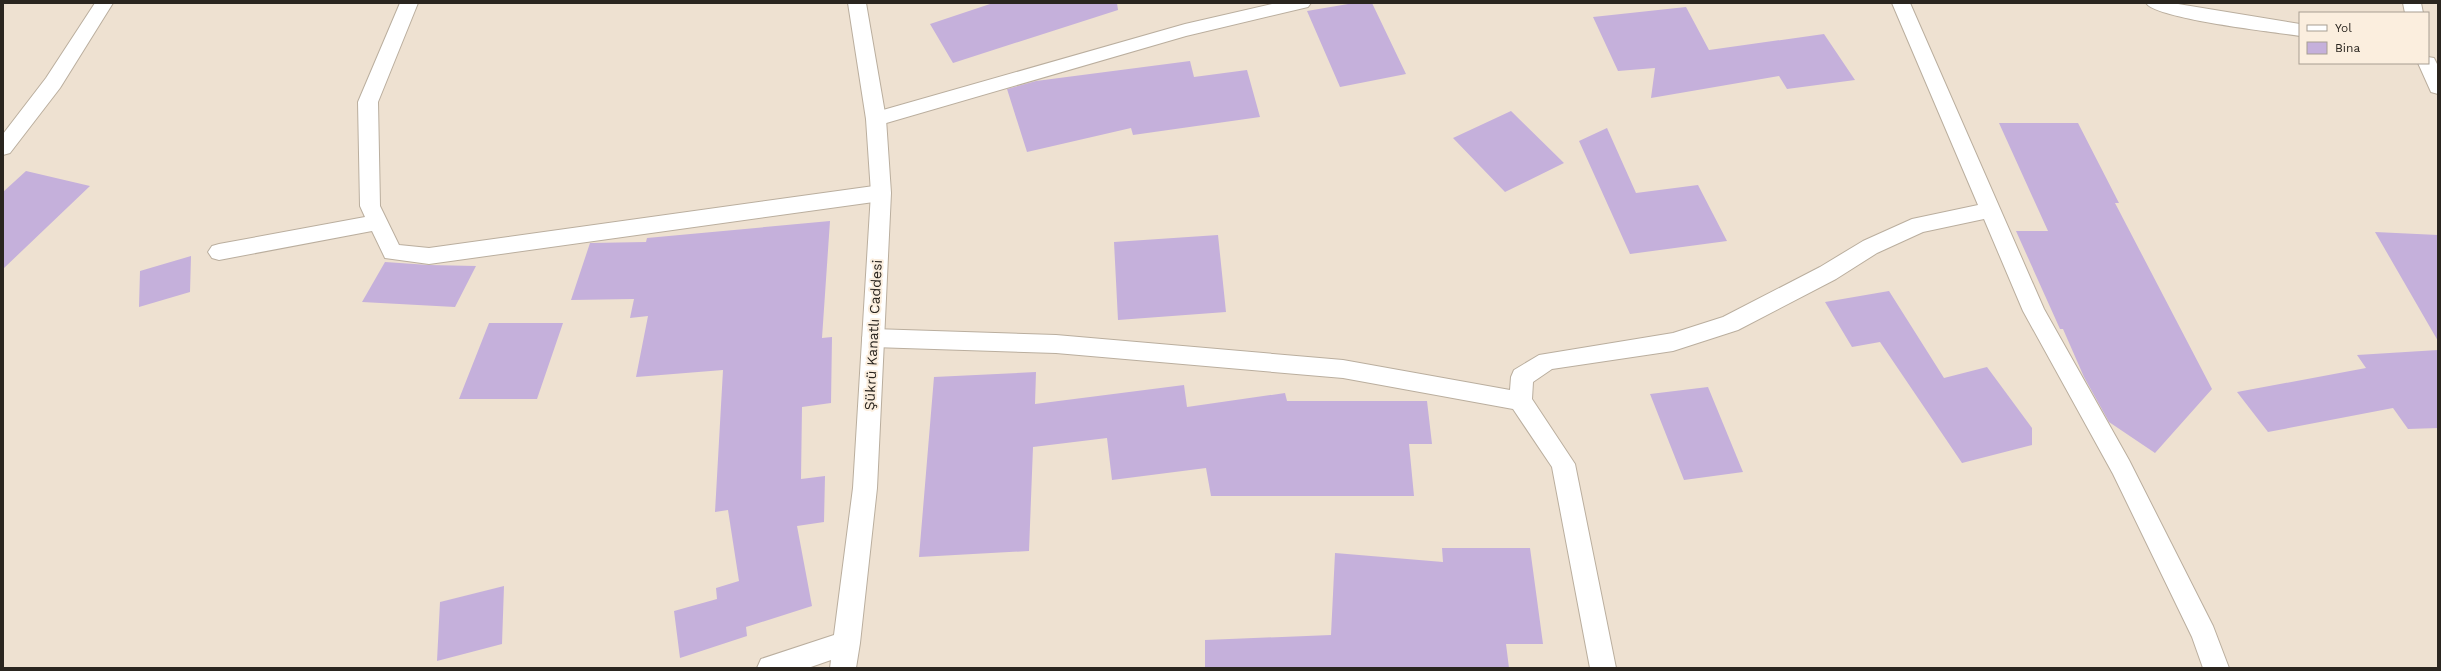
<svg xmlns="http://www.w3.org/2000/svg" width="2441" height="671" font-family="'Work Sans',sans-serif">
<rect width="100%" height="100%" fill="#eee1d1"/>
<path fill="#c5b0db" d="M993,3H1117L1118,10L953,63L930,24Z
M1354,3H1372L1406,74L1340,87L1307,11Z
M1686,7L1709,50L1824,34L1855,80L1787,89L1779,76L1651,98L1655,68L1618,71L1593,17Z
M1190,61L1194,77L1247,70L1260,117L1133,135L1131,128L1027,152L1007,89L1036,81Z
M1511,111L1564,163L1505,192L1453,138Z
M1999,123H2078L2119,203H2115L2212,389L2155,453L2109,422L2084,377L2063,329H2060L2016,231H2048Z
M1607,128L1636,193L1698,185L1727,241L1630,254L1579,141Z
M26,171L90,186L3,269V192Z
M830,221L822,338L832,337L831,403L802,407L801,479L825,476L824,522L797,526L812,606L746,627L747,636L680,658L674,611L717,599L716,588L739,581L728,510L715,512L723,370L636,377L648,316L630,318L634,299L571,300L590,243L646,242L647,238Z
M2375,232L2438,235V341Z
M1218,235L1226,312L1118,320L1114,242Z
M191,256L190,292L139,307L140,271Z
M385,262L429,265L476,266L455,307L362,302Z
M1889,291L1944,378L1987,367L2032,428V445L1962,463L1880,342L1852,347L1825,302Z
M489,323H563L537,399H459Z
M2438,350V428L2408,429L2393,408L2268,432L2237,392L2366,368L2357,355Z
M1036,372L1035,404L1184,385L1187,407L1285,393L1287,401H1427L1432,444H1409L1414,496H1211L1206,468L1112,480L1107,438L1033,447L1029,551L919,557L934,377Z
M1708,387L1743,472L1684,480L1650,394Z
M1442,548H1530L1543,644H1506L1509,668H1205V640L1331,635L1335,553L1443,562Z
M504,586L502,644L437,661L440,602Z"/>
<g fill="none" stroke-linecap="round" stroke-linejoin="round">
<defs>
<path id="street" d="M95,3H113L60,88L10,153L3,155V134L46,78Z
M400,3H418L378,102L380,206L399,245L429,248L881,185L888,188L891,193L888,198L881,201L429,264L385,258L372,231L219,260L212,258L208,252L212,246L219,244L365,217L360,206L358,102Z
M1276,3H1311L1308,7L1186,36L876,126L869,124L866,119L869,114L1185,24Z
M1892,3H1910L2044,309L2129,460L2213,626L2229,668H2203L2192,637L2113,474L2023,311L1984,219L1923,232L1877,253L1836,279L1738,330L1673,351L1552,369L1533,382L1532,399L1575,464L1616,668H1590L1552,467L1513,409L1343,378L1056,353L873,347L865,344L862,338L865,332L873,329L1056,335L1343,360L1510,390L1511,377L1514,370L1539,355L1673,333L1723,317L1820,267L1863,241L1912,219L1978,205Z
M2146,3H2172L2300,24V36C2275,32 2156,19 2146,3Z
M2403,3H2421L2423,13H2405Z
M2428,57L2434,58L2438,66V94L2431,92L2418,63H2428Z"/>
<path id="secondary" d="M848,3H866L886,119L891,193L877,488L860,643L856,668H830L831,660L808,668H757L761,659L834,635L853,488L871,193L866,119Z"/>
</defs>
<use href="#street" stroke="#baae9e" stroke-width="2"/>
<use href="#secondary" stroke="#baae9e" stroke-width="2"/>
<use href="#street" fill="#fff" fill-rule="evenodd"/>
<use href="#secondary" fill="#fff" fill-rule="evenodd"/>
</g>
<g text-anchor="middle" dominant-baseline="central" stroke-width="4" stroke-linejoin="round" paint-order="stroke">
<g font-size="14" fill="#2a251f" stroke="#fbeede">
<text transform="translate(873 335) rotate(-87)">Şükrü Kanatlı Caddesi</text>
</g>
</g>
<rect width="2441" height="671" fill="none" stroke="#2a251f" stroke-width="8"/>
<rect x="2299" y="12" width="130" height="52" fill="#fbeede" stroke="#a79e92"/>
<rect x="2307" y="25" width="20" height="6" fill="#ffffff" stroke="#a79e92"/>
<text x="2335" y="32" font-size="12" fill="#2a251f">Yol</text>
<rect x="2307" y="42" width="20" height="12" fill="#c5b0db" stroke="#a79e92"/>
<text x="2335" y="52" font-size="12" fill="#2a251f">Bina</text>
</svg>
